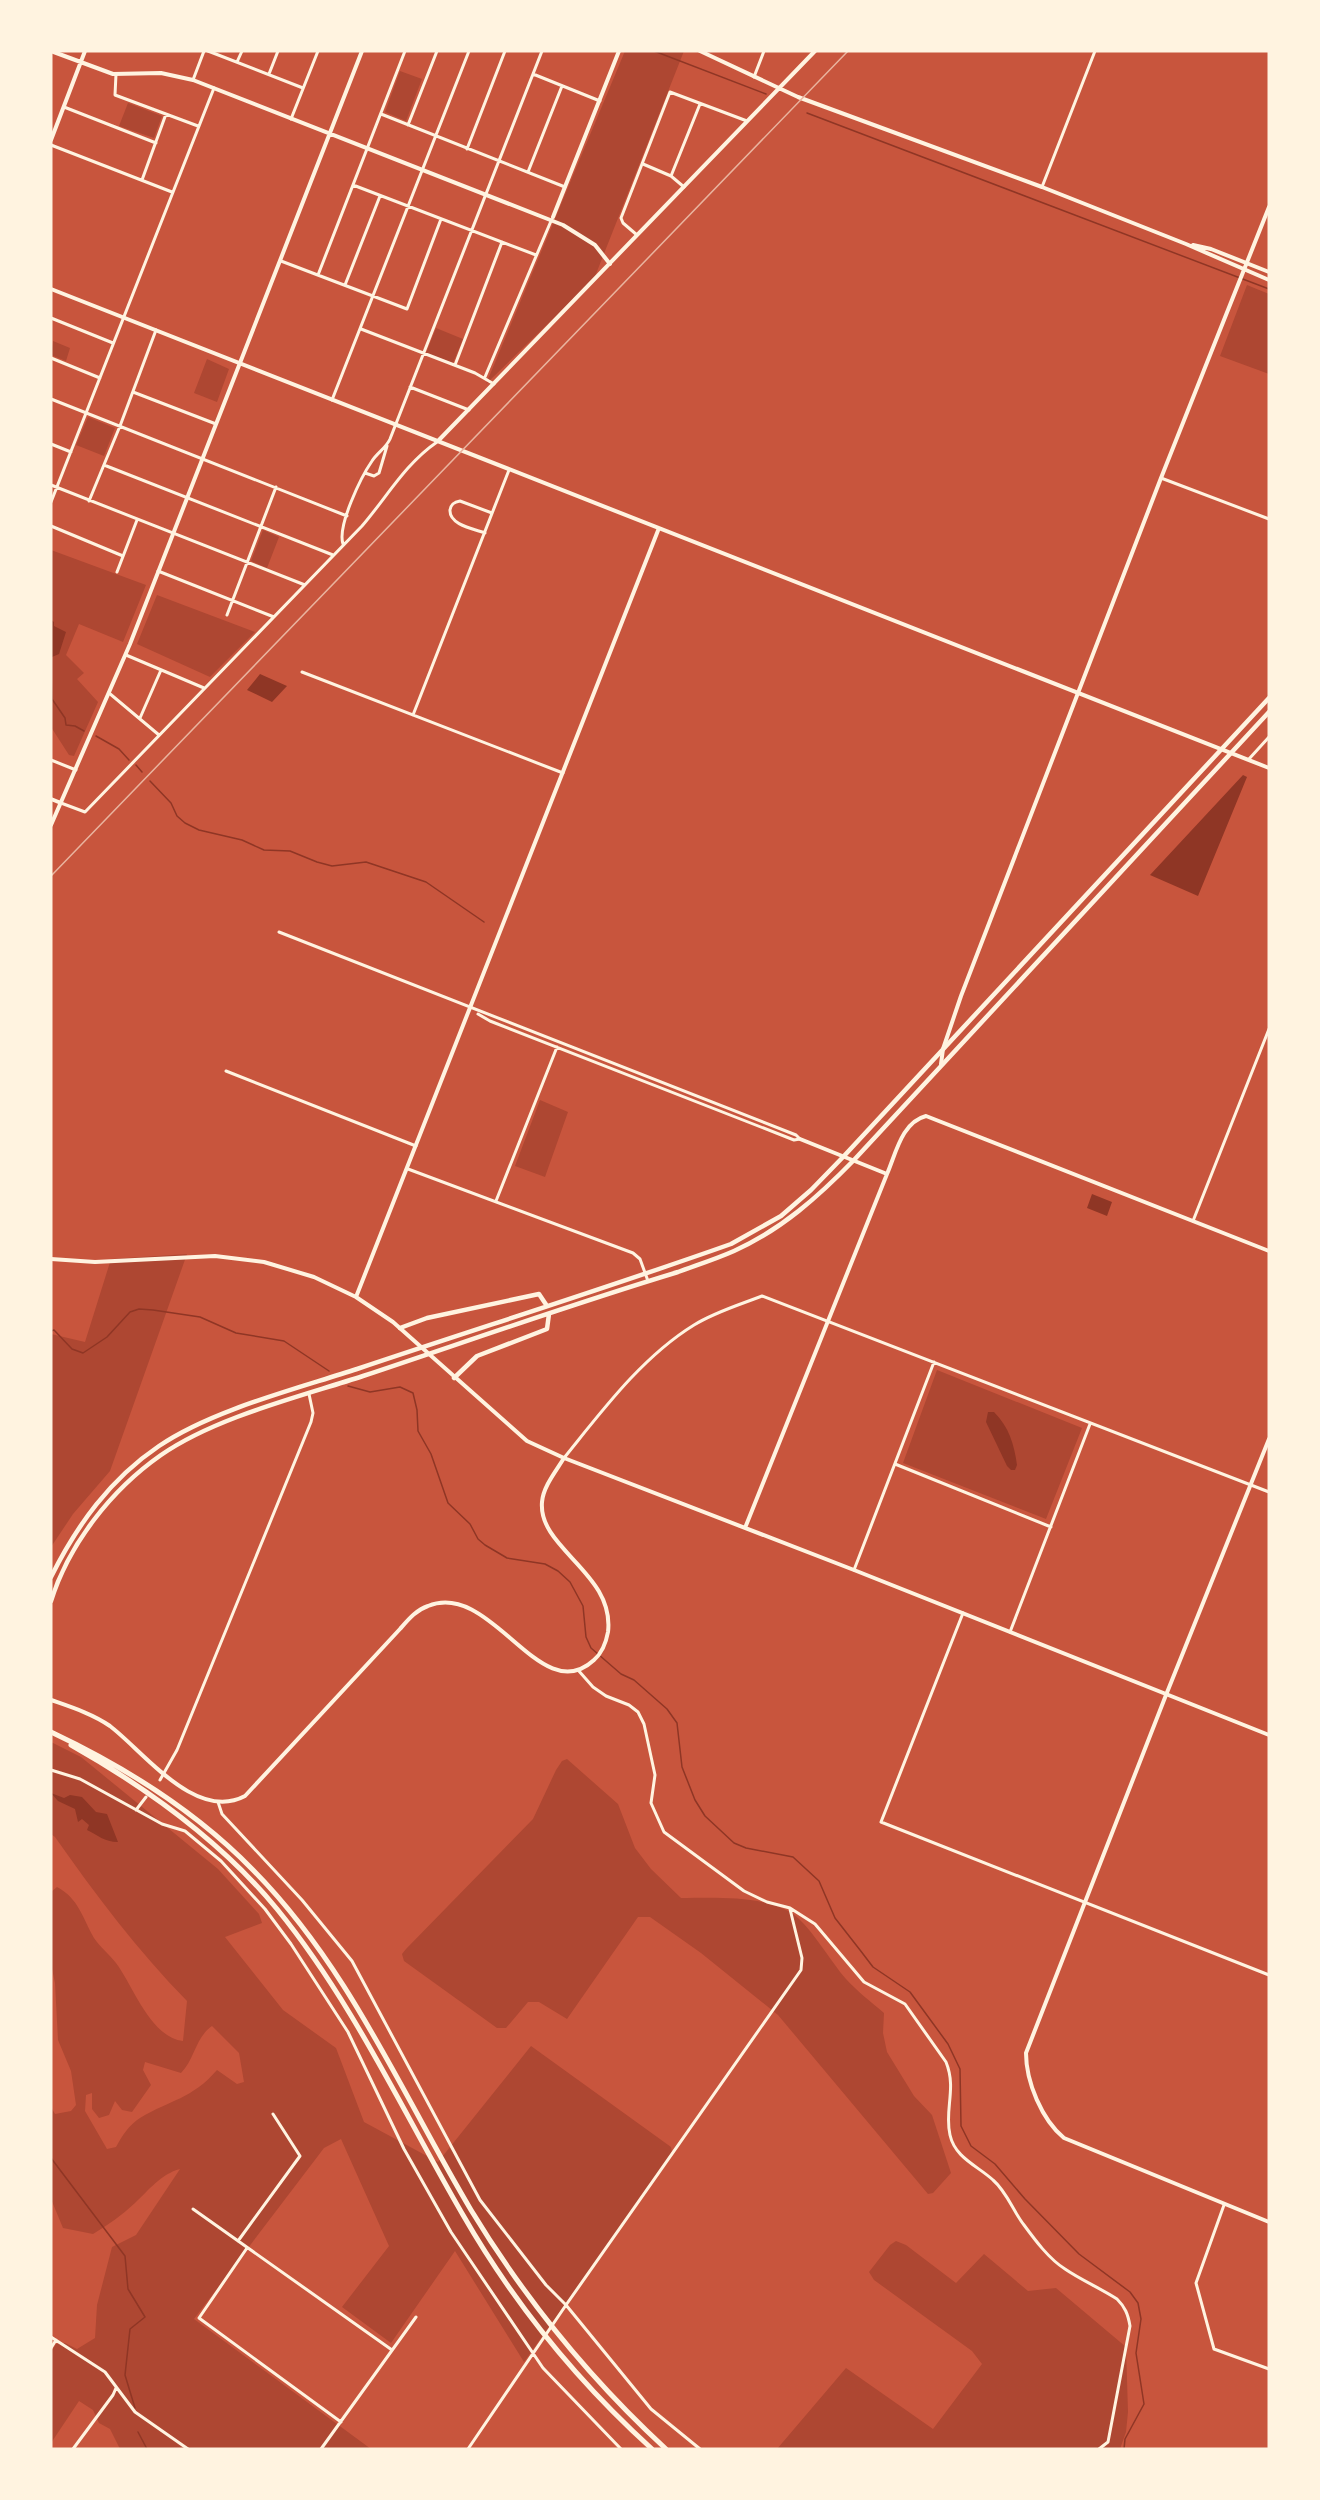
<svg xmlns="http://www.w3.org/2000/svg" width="1320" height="2500" font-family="'Noto Sans',sans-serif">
<rect width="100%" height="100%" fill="#c8553d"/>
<path fill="#ae4732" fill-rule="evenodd" d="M625,51H684L594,279L486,384Z
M400,71L422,79L406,121L385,112Z
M128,103L162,116L154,138L119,126Z
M1247,285L1269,294V374L1220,356Z
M436,328L463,339L453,363L426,353Z
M53,341L70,348L66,361L51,355Z
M207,359L229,369L217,402L194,393Z
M88,417L115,428L104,456L76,445Z
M263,530L279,537L267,568L251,561Z
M51,550L146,585L123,642L79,624L66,655L84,673L77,679L98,702L74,756L69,755L51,727Z
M157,595L255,632L210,677L137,644Z
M540,1100L568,1112L545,1177L515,1166Z
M187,1254L110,1471L73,1514L51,1547V1334L85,1342L111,1259Z
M937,1370L1082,1428L1046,1519L903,1463Z
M51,1742L81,1757L218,1869L259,1914L262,1923L225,1937L283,2010L336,2048L364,2122L438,2162L531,2046L671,2147L672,2152L666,2162L524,2362L455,2251L391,2343L342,2307L389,2246L341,2139L324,2148L194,2319L371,2449H120L110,2429L99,2423L93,2410L79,2401L51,2443V2352L56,2344L65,2343L77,2349L95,2338L97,2305L112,2247L136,2235L180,2169C161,2174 149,2190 135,2203C122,2215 108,2225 93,2234L63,2228L51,2199V2107L55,2114L71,2111L76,2105L71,2071L58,2040L55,1983L51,1964V1892L57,1887C79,1899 82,1917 94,1938C100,1947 109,1954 116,1963C134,1987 150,2037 183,2041L187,2001C138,1951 95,1894 55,1837L51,1834ZM212,2026L239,2053L244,2082L237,2084L217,2070C192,2099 170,2100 140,2118C129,2125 122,2136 116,2147L107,2149L85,2111L86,2095L92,2093V2109L99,2118L109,2115L115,2101L122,2110L132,2112L151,2085L143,2070L145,2062L181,2073C195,2059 195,2038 212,2026Z
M567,1759L618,1804L635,1848L651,1869L681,1898C714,1898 759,1895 790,1912C808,1922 831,1962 846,1979C857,1991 871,2002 884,2013L883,2033L887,2052L914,2096L932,2115L951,2173L933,2193L928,2194L778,2015L701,1953L650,1917H638L567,2019L539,2002H528L506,2028H497L404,1961L402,1954L406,1949L533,1819L556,1770L562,1761Z
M896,2241L906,2245L956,2283L984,2254L1028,2291L1056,2288L1126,2347L1128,2412L1126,2432L1120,2449H777L846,2368L933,2429L982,2364L972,2351L874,2280L869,2272L890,2245Z"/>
<path fill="#8f3625" d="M51,620L54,622V626L66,632L59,654L52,657Z
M260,674L287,686L272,702L247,690Z
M1243,775L1247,777L1198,896L1150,875Z
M1092,1194L1112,1202L1107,1216L1087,1208Z
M988,1412H994C1009,1427 1014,1444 1017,1465L1015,1470H1011L1007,1466L986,1422Z
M51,1793L64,1798L70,1795L82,1797L96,1812L107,1814L118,1842C104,1842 98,1835 87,1830L89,1825L82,1819L78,1822L75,1809L58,1801Z"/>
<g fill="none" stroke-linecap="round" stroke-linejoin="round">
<path stroke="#8f3625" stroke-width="1.5" d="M654,51L766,94
M807,113L1269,289
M51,675L52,699L65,718L66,725L75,726L84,731
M96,736L119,749L129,760
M136,765L142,772
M150,781L171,803L177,816L185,823L199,830L242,840L264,850L290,851L317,862L332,866L366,862L426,882L484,922
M51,1331L54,1330L72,1349L83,1353L107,1337L130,1312L139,1309L153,1310L200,1317L236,1333L284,1341L329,1371
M348,1386L370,1392L400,1387L413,1393L417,1410L418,1431L431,1454L448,1503L470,1524L478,1539L485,1545L507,1558L545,1564L558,1571L570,1582L583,1606L586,1637L591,1648L621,1674L634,1680L667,1709L677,1723L682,1767L695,1800L705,1816L734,1843L746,1848L793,1857L819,1881L835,1918L860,1950L873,1967L910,1992L948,2044L960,2069L961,2126L971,2146L995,2164L1025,2199L1079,2254L1130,2292L1138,2303L1141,2319L1136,2353L1144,2404L1125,2439L1124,2449
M51,2158L125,2256L128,2289L145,2317L130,2329L125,2375L135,2408
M138,2432L147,2449"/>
<path stroke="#fff3e0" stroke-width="3" d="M208,51L303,88
M237,62L242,51
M116,74L115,95L198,126
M269,74L278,51
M533,74L600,101
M754,77L764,51
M193,80L204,51
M64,107L156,143
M381,114L565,187
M291,119L318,51
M408,125L437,51
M51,145L172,192
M467,149L505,51
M643,164L671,176L684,187
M528,172L562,86
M671,176L700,104
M142,180L166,114
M353,185L536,255
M1042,187L1095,51
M637,235L623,223L621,218L670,92L747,121
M281,261L407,309L441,219
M318,275L405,51
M345,285L380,196
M51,318L113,343
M361,329L475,373L494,384
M51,358L100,378
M455,365L502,242
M485,377L551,221
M410,387L469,410
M133,392L216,424
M51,399L347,516
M332,400L469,51
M51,444L71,452
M104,465L333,555
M365,473L374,476L379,473L387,446
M1161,478L1269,519
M51,485L305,585
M89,501L120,426L156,330
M51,502L214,88
M51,526L123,556
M485,533C474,529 449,525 450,510C451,504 454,502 460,501L492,513
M343,544C337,526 361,477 372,461C377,453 386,448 390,439L542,51
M158,571L274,617
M117,572L137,520
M227,615L276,487
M126,655L204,688
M302,672L563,773
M109,693L159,735
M413,715L509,470
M140,718L161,670
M1249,759L1269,737
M51,760L76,770
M61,803L85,812L362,526C387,497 405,464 437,442
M279,932L796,1135L800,1139
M478,1014L490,1021L794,1140L800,1139
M226,1071L416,1146
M408,1169L633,1253L640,1259L648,1281
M496,1201L557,1047
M1193,1221L1269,1029
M564,1458C602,1411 642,1357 694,1325C715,1312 739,1305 762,1296L1269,1492
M895,1464L1051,1527
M854,1570L934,1362
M963,1613L881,1822L1269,1975
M1010,1632L1090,1424
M578,1670L593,1687L606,1696L629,1705L638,1712L644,1724L655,1775L651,1803L664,1832L744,1891L767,1902L790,1908L815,1924L864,1982L905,2004L946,2062C957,2089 944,2110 950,2135C955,2158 978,2166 993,2180C1007,2192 1013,2211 1024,2225C1035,2240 1049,2259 1065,2269C1081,2280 1100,2288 1117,2299C1125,2307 1128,2314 1130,2326L1108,2442L1099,2449
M51,1770L80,1779L162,1824L185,1831L221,1861L265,1909L291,1944L348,2032L404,2149L451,2232L543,2368L621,2449
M160,1780L177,1750L311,1422L313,1413L309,1394
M218,1802L222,1814L302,1900L352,1961L480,2200L546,2285L566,2305L651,2409L700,2449
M136,1810L146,1797
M1224,2205L1196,2283L1214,2349L1269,2369
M193,2209L392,2350
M238,2241L300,2156L273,2114
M247,2248L199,2318L341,2422
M51,2337L105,2372L135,2412L188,2449
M51,2348L56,2340
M73,2449L113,2395L116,2388
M321,2449L416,2317
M468,2449L566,2305L801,1970L802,1958L790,1909"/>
<path stroke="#fff3e0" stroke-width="4" d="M51,51L113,74L161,73L193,80L563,225L595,245L610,264
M700,51L798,97L1042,187L1186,244L1269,280
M51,140L85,51
M553,217L619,51
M1193,245L1211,249L1269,272
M51,289L1269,768
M438,441L815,51
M51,799L61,803
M51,825L130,644L362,51
M800,1139L887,1174
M51,1259L95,1262L215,1256L264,1262L314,1277L356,1297L393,1322L527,1441L564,1458L854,1570L1269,1735
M356,1297L659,528
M1269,1439L1166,1695L1026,2053C1026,2082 1042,2120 1064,2138L1269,2222
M745,1528L887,1174C896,1153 902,1122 926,1116L1269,1251
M51,1700C71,1707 93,1714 110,1726C145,1753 196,1822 245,1796L400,1629C408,1620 416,1610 428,1606C492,1580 540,1710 594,1660C602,1653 606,1643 608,1632C615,1573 538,1549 542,1502C543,1487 556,1471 564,1458"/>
<path stroke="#fff3e0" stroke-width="4" d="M941,1064L943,1049L961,996L1161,478L1269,207"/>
<path stroke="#fff3e0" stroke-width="4.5" d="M400,1328L427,1318L539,1294L547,1306
M454,1378L477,1356L547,1329L549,1314
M51,1577C77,1525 110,1479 159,1446C212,1410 296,1389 357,1369C482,1327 607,1288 731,1244L781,1216L811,1190L844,1156L1269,698
M51,1601C69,1544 111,1490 161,1455C216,1417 299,1397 363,1376C468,1341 572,1304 678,1272C697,1265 716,1259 734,1251C781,1230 819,1196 854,1160L1269,712"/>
<path stroke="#fff3e0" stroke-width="5" d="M51,1732C125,1767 196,1811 253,1870C349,1967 402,2094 471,2210C525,2299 590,2379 666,2449
M71,1745C147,1788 221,1841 277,1909C353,2002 403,2112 463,2215C513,2302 577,2381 652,2449"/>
<path stroke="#e9b49f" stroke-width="1.5" d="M51,876L848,51"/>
</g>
<rect width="1320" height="2500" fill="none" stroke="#fff3e0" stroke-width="105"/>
</svg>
